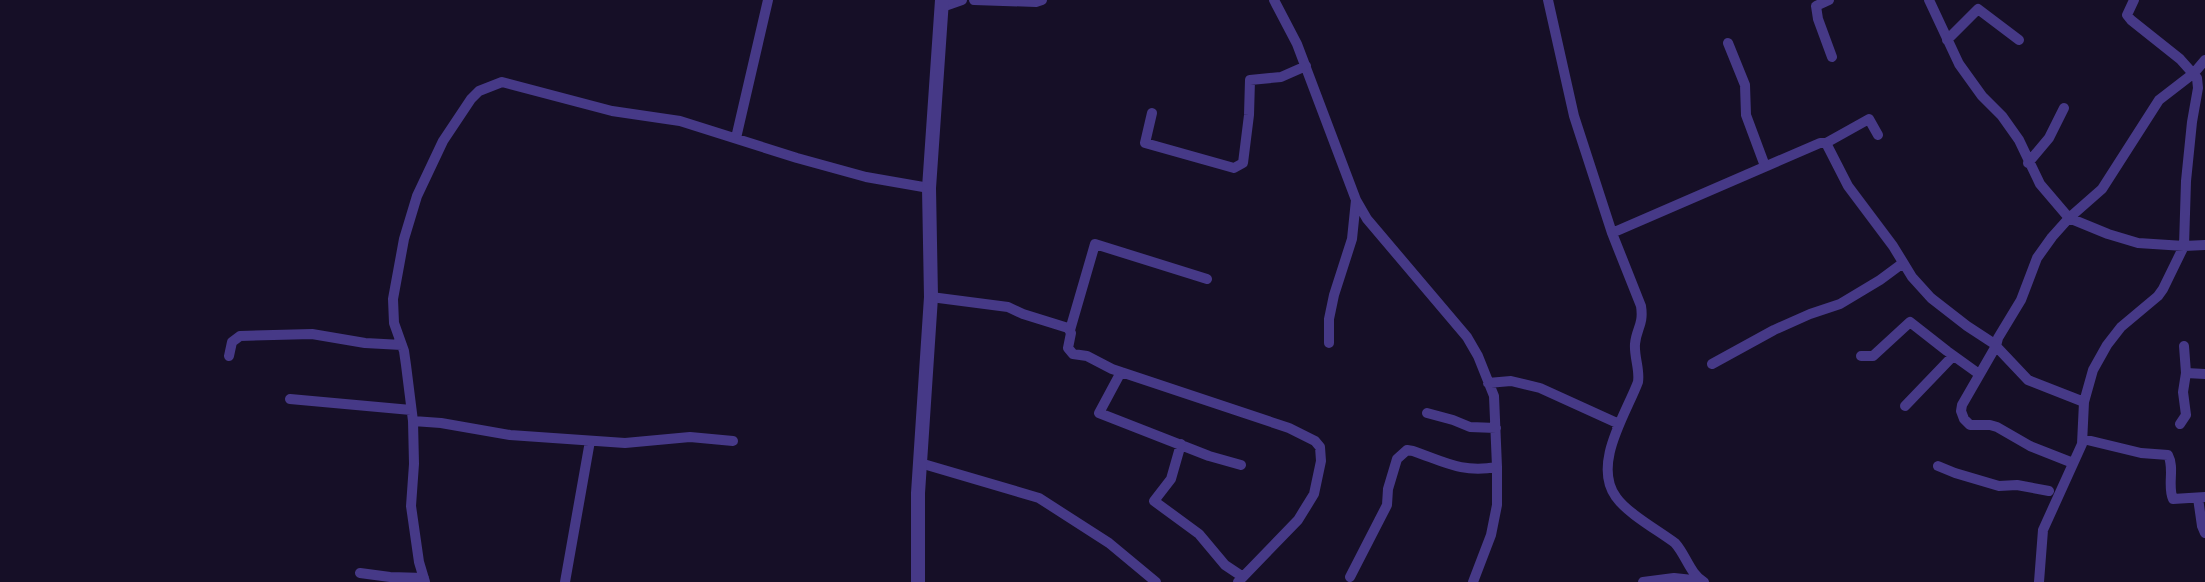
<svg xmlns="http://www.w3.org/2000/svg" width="2205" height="582" font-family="'DM Sans',sans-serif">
<rect width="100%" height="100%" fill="#160f27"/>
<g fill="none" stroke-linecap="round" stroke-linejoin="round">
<path stroke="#463987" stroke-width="10" d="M974,0L1036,2L1042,0
M1274,0L1297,44L1356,200L1367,219L1467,337L1478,356L1494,396L1497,467V505L1491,535L1473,582
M1548,0L1574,116L1612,233L1641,306C1644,325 1636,329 1635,344C1634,357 1640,369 1638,382C1626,414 1592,464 1616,497C1627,513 1659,531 1675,543C1686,555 1690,574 1704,582
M1829,0L1816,6L1818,19L1832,57
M1929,0L1959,64L1982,96L2002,116L2019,140L2040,184L2069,218L2108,234L2138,243L2184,246L2205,245
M942,7L962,0
M1947,40L1978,9L2019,40
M1728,43L1745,85L1746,115L1765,166
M1152,113L1145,143L1234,168L1243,163L1249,115L1250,80L1281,77L1306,66
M736,138L768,0
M1826,143L1869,119L1878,135
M2028,163L2049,138L2064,108
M1612,233L1820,143H1826L1848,186L1893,246L1912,277L1931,298L1967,326L1993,343L2028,380L2084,402
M931,297L1008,307L1023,314L1068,328L1071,333L1068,348L1073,354L1087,356L1112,369L1289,428L1315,441L1320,447L1321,461L1314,494L1298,520L1238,582
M1070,330L1095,244L1207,279
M1329,343V319L1334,295L1352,239L1356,200
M229,356L232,342L240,336L312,334L365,343L402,345
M1861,356H1873L1910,322L1947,351L1979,374
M1712,364L1774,330L1810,314L1840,304L1880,280L1903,263
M1121,372L1099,413L1209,456L1241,465
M2186,373L2205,374
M1488,383L1511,381L1540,388L1617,423V427
M290,399L411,410
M1905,406L1953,356
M1427,413L1453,420L1470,427L1496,428
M413,421L441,423L510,435L625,443L690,437L733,441
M2180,424L2186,415L2183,392L2186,373L2184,346
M2083,439L2141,453L2168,455C2175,468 2167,486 2173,499L2205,497
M1181,444L1171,479L1154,501L1199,534L1225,565L1243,577
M920,463L1039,498L1109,543L1156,582
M2073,463L2030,446L1997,427L1990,425H1970L1964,419L1961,411L1962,405L1996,346L1998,338L2021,300L2037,258L2052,237L2069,218L2102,189L2159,100L2194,73L2205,60
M1938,466L1955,473L1999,486L2017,485L2049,491
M2198,498L2202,526L2205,533
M360,573L390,577L424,578
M1350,577L1387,505L1388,489L1397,459L1407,450L1413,451C1445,462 1461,473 1497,467
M425,582L419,562L411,506L414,464L413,421L406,365L404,351L394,323L393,299L404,239L417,196L443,141L471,99L479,91L502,82L612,111L680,121L797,158L866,177L929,188
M565,582L590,441
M1643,582L1674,578L1702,581
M2039,582L2043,530L2082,444L2084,402L2093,370L2107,345L2121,327L2158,296L2163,289L2184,246L2186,181L2192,122L2198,88L2197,78L2180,59L2131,20L2127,15L2134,0"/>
<path stroke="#463987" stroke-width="14" d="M918,582V493L931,297L929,188L942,0"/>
</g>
</svg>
